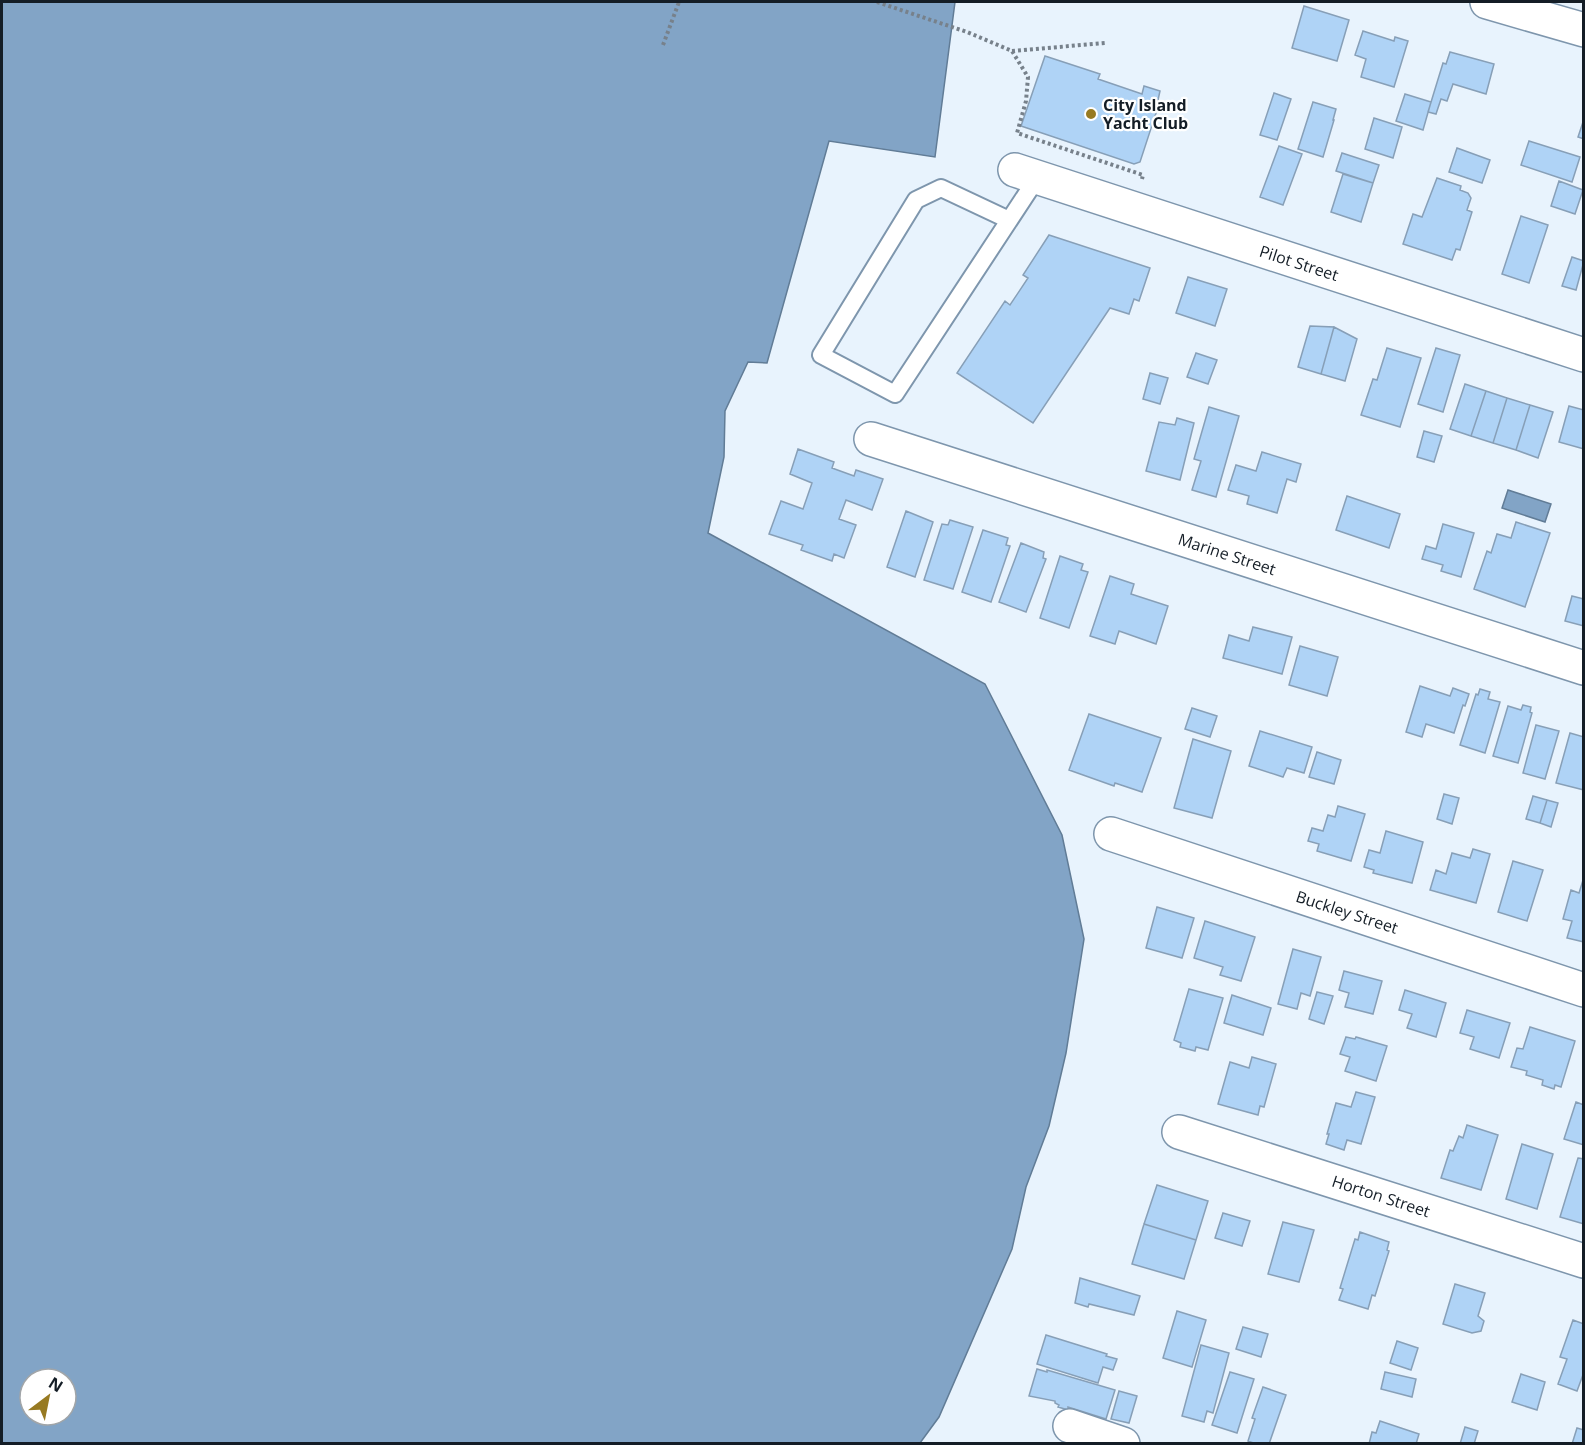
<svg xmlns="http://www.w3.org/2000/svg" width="1585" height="1445" font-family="'Open Sans',sans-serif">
<rect width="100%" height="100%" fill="#e8f3fd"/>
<path fill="#82a4c6" stroke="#617c96" stroke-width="1.5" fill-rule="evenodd" d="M2,2H955L935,157L829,141L767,363L748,362L725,411L724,457L708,533L985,684L1062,835L1084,939L1066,1053L1049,1126L1026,1187L1012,1249L939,1417L920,1443H2ZM30,1379H66V1415H30Z
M1508,490L1551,504L1545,522L1502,508Z"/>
<path fill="#afd3f6" stroke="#879fb7" stroke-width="1.5" d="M1304,6L1349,20L1337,61L1292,48Z
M1363,31L1394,41L1395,37L1408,41L1394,87L1361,77L1366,59L1355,55Z
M1450,52L1494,64L1486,94L1453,84L1447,101L1441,99L1436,114L1428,112L1443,63L1446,64Z
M1045,56L1100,74L1098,79L1142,94L1144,86L1160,91L1158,100L1160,101L1140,162L1134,164L1021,126Z
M1274,93L1291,99L1277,140L1260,135Z
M1405,94L1431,102L1423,130L1396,121Z
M1313,102L1336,109L1333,120H1334L1323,157L1298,149Z
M1374,118L1402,127L1393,158L1365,149Z
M1584,119V139L1578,137Z
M1529,141L1580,157L1572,182L1521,165Z
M1279,146L1302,154L1283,205L1260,197Z
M1457,148L1490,160L1482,183L1449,172Z
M1342,153L1379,165L1373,183L1336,171Z
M1343,174L1373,183L1361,222L1331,212Z
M1437,178L1461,186L1460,190L1468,193L1471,198L1467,210L1472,212L1460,250L1456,249L1452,260L1403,244L1413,214L1422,217Z
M1559,181L1583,190L1575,214L1551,206Z
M1521,216L1548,225L1529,283L1502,274Z
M1049,235L1150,268L1139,301L1134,299L1129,314L1110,308L1033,423L957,373L1005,301L1010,305L1028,278L1023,275Z
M1572,257L1584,261L1576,290L1562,286Z
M1188,277L1227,289L1215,326L1176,313Z
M1310,326L1334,327L1321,374L1298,367Z
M1334,327L1357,339L1345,381L1321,374Z
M1387,348L1421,358L1400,427L1361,415L1373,379L1377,380Z
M1436,348L1460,355L1443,412L1418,404Z
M1196,353L1217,360L1208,384L1187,377Z
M1150,373L1168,378L1160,404L1143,399Z
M1465,384L1486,391L1471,436L1450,429Z
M1486,391L1507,398L1493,443L1471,436Z
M1507,398L1530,405L1516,450L1493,443Z
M1530,405L1553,412L1538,458L1516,450Z
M1569,406L1584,410V449L1559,442Z
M1209,407L1239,416L1216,497L1192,490L1201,461L1194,459Z
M1177,418L1194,423L1180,480L1146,471L1159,422L1175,425Z
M1424,431L1442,436L1434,462L1417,457Z
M798,449L834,462L832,468L854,476L856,470L883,479L872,510L846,500L839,519L856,525L844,558L834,554L832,561L801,550L803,545L769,534L781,501L803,509L812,483L790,474Z
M1262,452L1301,464L1296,482L1287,479L1277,513L1247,504L1249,496L1228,490L1236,465L1256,471Z
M1347,496L1400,514L1389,548L1336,530Z
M906,511L933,522L915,577L887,567Z
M950,520L973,527L953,589L924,580L942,524L948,525Z
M1516,522L1550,533L1525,607L1474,589L1487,551L1491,553L1497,534L1511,538Z
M1443,524L1474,533L1461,577L1441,571L1443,565L1422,559L1426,546L1436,549Z
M983,530L1008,538L1006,545L1010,546L991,602L962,592Z
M1021,543L1044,552L1043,558L1046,559L1026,612L999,602Z
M1060,556L1083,564L1081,570L1088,572L1069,628L1040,618Z
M1110,576L1134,584L1131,594L1168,606L1156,644L1119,631L1115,644L1090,636Z
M1572,596L1584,599V626L1565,621Z
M1253,627L1292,637L1282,674L1223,658L1229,635L1249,641Z
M1300,646L1338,657L1327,696L1289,685Z
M1420,686L1450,696L1453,688L1469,694L1465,706L1463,705L1454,733L1426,724L1422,737L1406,732Z
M1480,689L1490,692L1488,699L1500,702L1485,753L1460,745L1476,694L1478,695Z
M1523,705L1531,707L1530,712L1532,713L1518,763L1493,756L1508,706L1521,710Z
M1192,708L1217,716L1210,737L1185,729Z
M1089,714L1161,738L1142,792L1115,783L1114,786L1069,770Z
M1536,725L1559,731L1545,779L1523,773Z
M1260,731L1312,747L1304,773L1287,768L1283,777L1249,766Z
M1570,733L1584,737V790L1556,783Z
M1193,739L1231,751L1212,818L1174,808Z
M1317,752L1341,760L1334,784L1309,777Z
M1444,794L1459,798L1452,824L1437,819Z
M1533,796L1547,800L1540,823L1526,819Z
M1547,800L1558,803L1551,827L1540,823Z
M1338,806L1365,814L1351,861L1317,851L1319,844L1308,841L1312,828L1323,831L1328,815L1335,817Z
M1386,831L1423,842L1412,883L1373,873L1374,870L1364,867L1369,850L1380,853Z
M1473,849L1490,854L1476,903L1430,890L1436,870L1446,874L1452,853L1470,858Z
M1513,861L1543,870L1527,921L1498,912Z
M1584,877V942L1567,938L1572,921L1563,919L1571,890L1579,893Z
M1157,907L1194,918L1182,958L1146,948Z
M1205,921L1255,937L1241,981L1220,975L1223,967L1194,958Z
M1293,949L1321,957L1310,996L1301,993L1297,1009L1278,1004Z
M1344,971L1382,981L1373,1014L1345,1007L1349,993L1339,990Z
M1189,989L1223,998L1208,1050L1196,1047L1195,1051L1180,1047L1181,1043L1174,1040Z
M1405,990L1446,1003L1436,1037L1407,1028L1412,1014L1399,1010Z
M1317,992L1333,996L1324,1024L1309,1019Z
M1232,995L1271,1008L1263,1035L1224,1023Z
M1467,1010L1510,1023L1499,1058L1470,1049L1474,1037L1460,1033Z
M1530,1027L1575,1041L1561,1087L1555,1085L1554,1089L1542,1085L1543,1080L1526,1075L1527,1071L1511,1067L1517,1048L1523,1049Z
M1346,1037L1355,1039L1356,1037L1387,1046L1376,1081L1345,1071L1350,1057L1340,1054Z
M1252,1057L1276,1064L1264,1107L1260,1106L1258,1115L1218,1104L1230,1062L1249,1068Z
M1356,1092L1375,1097L1361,1144L1347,1140L1344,1150L1326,1144L1329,1134H1327L1336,1103L1351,1107Z
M1576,1102L1584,1105V1145L1564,1139Z
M1467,1125L1498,1135L1481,1190L1441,1178L1450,1150L1453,1151L1459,1136L1463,1138Z
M1522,1144L1553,1154L1537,1209L1506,1199Z
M1578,1158L1584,1159V1224L1560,1217Z
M1157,1185L1208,1201L1196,1240L1144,1224Z
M1223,1213L1250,1221L1242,1246L1215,1238Z
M1283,1222L1314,1230L1299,1282L1268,1274Z
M1144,1224L1196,1240L1184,1279L1132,1264Z
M1360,1232L1389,1242L1387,1250L1389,1251L1375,1296L1372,1295L1368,1309L1339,1300L1343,1289L1340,1288L1355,1239L1358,1240Z
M1080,1278L1140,1296L1134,1315L1089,1304L1088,1307L1075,1303Z
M1455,1284L1485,1293L1478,1316L1484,1321L1481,1331L1472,1333L1443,1324Z
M1177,1311L1206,1320L1192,1367L1163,1358Z
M1573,1320L1584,1324V1372L1577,1391L1558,1384L1567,1359L1560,1357Z
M1243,1327L1268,1334L1261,1357L1236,1349Z
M1046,1335L1107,1354L1106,1356L1117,1359L1113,1370L1103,1367L1098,1383L1037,1364Z
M1397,1341L1418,1348L1411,1370L1390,1363Z
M1201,1345L1229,1353L1213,1413L1207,1411L1204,1422L1182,1416Z
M1037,1369L1047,1372V1370L1115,1390L1106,1419L1068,1407V1410L1058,1407L1059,1405L1055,1403V1401L1029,1396Z
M1230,1372L1254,1379L1237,1433L1212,1425Z
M1385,1372L1416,1379L1412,1397L1381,1389Z
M1521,1374L1545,1382L1537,1410L1512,1402Z
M1263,1387L1286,1395L1269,1444H1256L1248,1441L1255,1419L1252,1418Z
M1119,1391L1137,1396L1129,1423L1111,1419Z
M1380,1421L1419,1434L1416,1444H1369L1372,1432L1376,1433Z
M1465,1427L1478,1431L1474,1444H1460Z
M1577,1428L1584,1430V1444H1572Z"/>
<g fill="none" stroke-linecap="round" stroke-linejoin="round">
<defs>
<path id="lane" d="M1009,220L941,188L916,200L821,355L895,394L1037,178"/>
<path id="street" d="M1487,2L1584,30
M1015,170L1584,355
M871,439L1584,668
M1111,834L1584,990
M1179,1132L1584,1261
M1070,1426L1123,1444"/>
</defs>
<use href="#lane" stroke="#7e96ad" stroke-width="20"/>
<use href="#street" stroke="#7e96ad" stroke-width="36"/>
<path stroke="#77818b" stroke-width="4" stroke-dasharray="3 3" stroke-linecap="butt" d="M877,2L967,32L1012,51L1028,77L1026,101L1017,133L1143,175L1142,179
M663,45L679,2
M1012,51L1105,43"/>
<use href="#lane" stroke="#fff" stroke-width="16"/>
<use href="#street" stroke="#fff" stroke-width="33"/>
</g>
<circle fill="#977a22" stroke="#fff" stroke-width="2" cx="1091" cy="114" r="6"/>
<g text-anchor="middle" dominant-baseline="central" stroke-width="4.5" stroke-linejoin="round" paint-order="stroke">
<g font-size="16" font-weight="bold" fill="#141d26" stroke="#fff" text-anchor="start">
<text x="1103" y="105">City Island<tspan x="1103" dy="18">Yacht Club</tspan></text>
</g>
<g font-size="16" fill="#141d26" stroke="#fff">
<text transform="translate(1299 263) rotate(18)">Pilot Street</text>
<text transform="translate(1227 554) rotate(18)">Marine Street</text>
<text transform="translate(1347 912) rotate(18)">Buckley Street</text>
<text transform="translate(1381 1196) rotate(18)">Horton Street</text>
</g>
</g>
<rect width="1585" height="1445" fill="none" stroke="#141d26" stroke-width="6"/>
<g transform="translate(48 1397) rotate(32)"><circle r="28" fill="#ffffff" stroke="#a1a5a8" stroke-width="1.5"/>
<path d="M0-4.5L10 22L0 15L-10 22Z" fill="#977a22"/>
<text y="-9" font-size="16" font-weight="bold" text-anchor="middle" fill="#141d26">N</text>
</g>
</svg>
